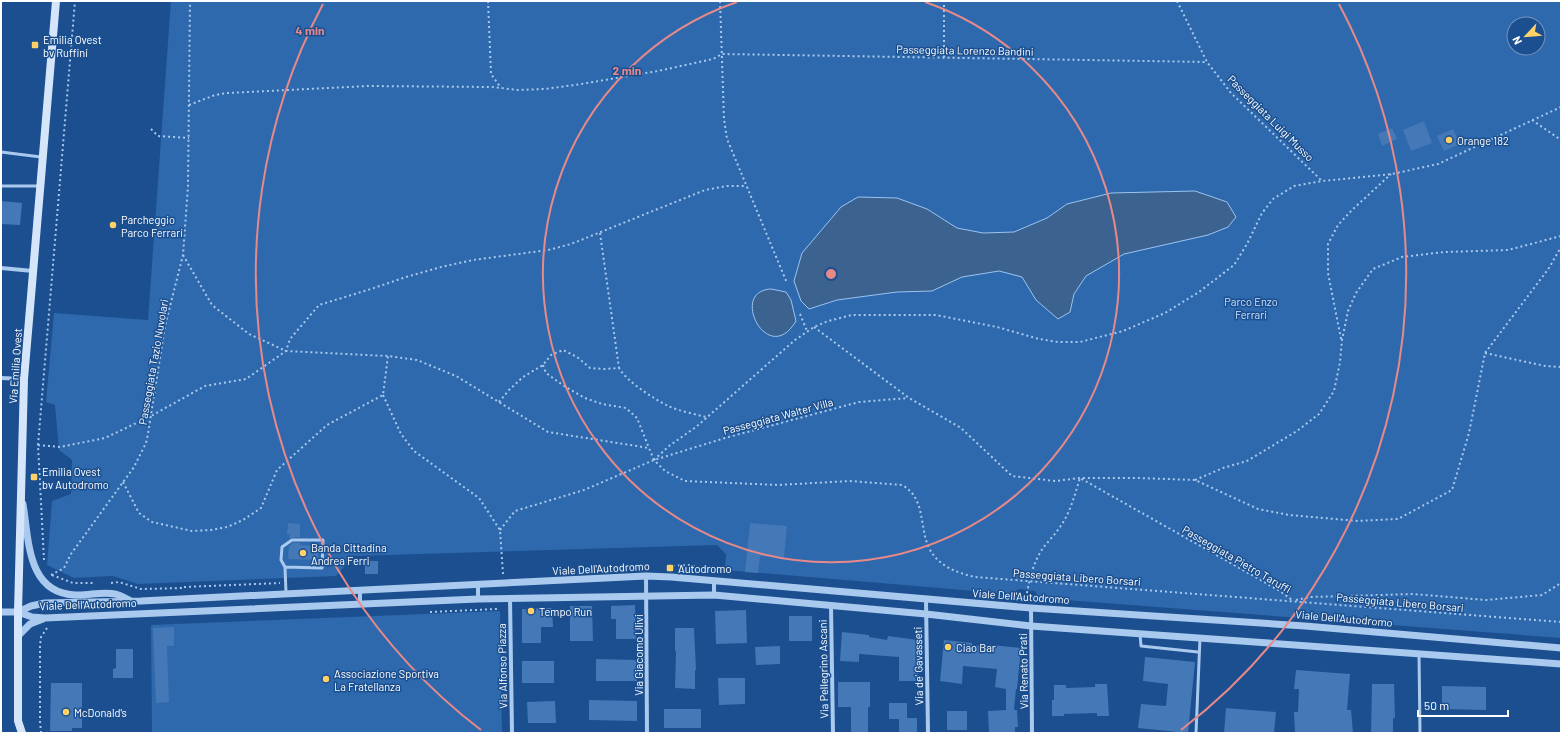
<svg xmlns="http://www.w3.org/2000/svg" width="1562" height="734" font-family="Barlow,sans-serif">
<rect width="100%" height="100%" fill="#1b4f8f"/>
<path fill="#2e69ad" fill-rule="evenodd" d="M171,1H1561V638L1039,598L1035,591L1019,589L1010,594L725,570L726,554L717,545L354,556L336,576L138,584L113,576L74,578L47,565L52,501L71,494L72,460L59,450L55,405L46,402L54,313L148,320ZM1514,24H1538V48H1514Z
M500,611L502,733H152L151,625Z"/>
<path fill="#3c6290" stroke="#9cc4f0" d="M1195,191L1227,202L1236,217L1228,227L1208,235L1124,254L1086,276L1074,294L1070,312L1058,319L1036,300L1022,277L999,271L962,277L932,291L897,292L837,300L809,309L801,301L794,281L802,253L841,207L858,197L897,198L927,209L957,228L983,233L1014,232L1047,218L1067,204L1111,193Z
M771,289L786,292L791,300L796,321C770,365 735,302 762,291C764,290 768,289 771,289Z"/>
<path fill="#4478b7" d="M1424,121L1432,143L1411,151L1403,130Z
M1392,128L1397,139L1382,146L1378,134Z
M1453,129L1460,144L1444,151L1437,136Z
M1,201L22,203L20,225L1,224Z
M288,523L300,524V537L289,538L290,534H287Z
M750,523L787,526L784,558L760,556L758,573L745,572Z
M293,543H300V545L318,546V560L288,559L289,546Z
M365,561H378V574H365Z
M635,605L636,639H616V619H611V606Z
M570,606H592L593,641H570Z
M537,608H552L553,627H541V643H522V609L536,610Z
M746,610L747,643L716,644L715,611Z
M789,616H812V641H789Z
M174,627V646H167L169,702L156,703L153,628Z
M675,628H694L696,670H695V689L675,688L676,651H675Z
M842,632L869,635V637L887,640L888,636L918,640V681H899V657L859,654V662L840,661Z
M944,640L972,643V645L992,647V645L1021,648L1017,689H1016L1014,710H1017L1018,727H1015V733H989L988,711L1006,710V689L995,687L997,669L963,666L962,684L940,681Z
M780,646V664L756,665L755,647Z
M116,649H133V678H113V669L116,668Z
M1145,657L1195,662L1188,733L1138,728L1141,704L1166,706L1168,684L1143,681Z
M596,659L637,660V681H596Z
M522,661H554V683H522Z
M1296,670L1350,674L1347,710H1351L1353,733H1295L1294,712H1298L1299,689H1294Z
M718,678H745V704L719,705Z
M838,682H870V707H868V733H851V707H838Z
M51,683H82V728H72V731H50Z
M1095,684H1107L1109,716H1097V713L1064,714V716H1052V700H1054V685H1066V688L1095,687Z
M1372,684H1394L1395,718H1393V733H1371Z
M1442,686L1486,687V710L1442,709Z
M589,700L637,701V721L589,720Z
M555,701L556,723H528L527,702Z
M889,703H907V718H917V733H899V719H889Z
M1226,708L1276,712L1274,733H1224Z
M664,709H701V728H664Z
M947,711H967V730H947Z"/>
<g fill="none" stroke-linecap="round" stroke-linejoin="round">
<path stroke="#a9c9ee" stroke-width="2" stroke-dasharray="2 3" stroke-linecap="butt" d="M488,1L491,74L501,88
M720,1L724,119L727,139L787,283
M1177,1L1207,62L1231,93L1322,181
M944,57V1
M189,105L215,95L227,93L367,86L492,87L518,90L544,89L575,85L658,71L713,59L722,54L1207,62
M1532,120L1561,140
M151,129L158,136L189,138
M600,233L619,368
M183,255L212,305L249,334L286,351L388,356L417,360L456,376L548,432L649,448L654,460L665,471L685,481L778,485L850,481L902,485C926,498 919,527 929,548C938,566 957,573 975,577L1561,622
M800,314L807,331
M814,327L909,398L961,428L1012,476L1055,481L1080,478H1139L1195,480L1258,509L1289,515L1358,521L1398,519L1452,490L1469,433L1485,353L1549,268L1561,247
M1341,339L1328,273V244L1338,225L1352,210L1391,174
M1485,353L1545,366L1561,367
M543,365L546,373L564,386L585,398L602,404L626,408L637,418L649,448
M383,395L401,434L414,451L479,498L500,530L503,574
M499,402L509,390L523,377L543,365L551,355L563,350L577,357L590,368L604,369L619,368C627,382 653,398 668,406C679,411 694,414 706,417
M38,445L60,447L105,438L151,416L205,386L246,379L286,351L290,339L319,305L371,289L406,277L441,267L473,260L548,250L571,244L705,190L727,186H746
M654,460L669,446L696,427L795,340L814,327L828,321L852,315H936L997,327L1039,339L1058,342H1080L1123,331L1165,313L1199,292L1234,265L1247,244L1262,213L1273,199L1294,186L1322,181L1392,174L1438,164L1561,107
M1195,480L1223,468L1247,461L1297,431L1319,414L1334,391L1340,362L1342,340L1348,311L1356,293L1373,269L1402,257L1444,252L1508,250L1561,236
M123,482L139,513L152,522L192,531L211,530L227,527L243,520L261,508L277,470L327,425L383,395L388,356
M500,530L515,511L584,490L654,460L725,438L859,402L908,398
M44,560L38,445L75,1
M668,566L688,565L711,570
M51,575L64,568L71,554L134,467L146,443L148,434L165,326L183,255L188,186L190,1
M52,575L73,583H94
M111,583L119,582L141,589L184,588
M184,587L280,583
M1026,598C1029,582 1032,566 1041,551C1047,542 1056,534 1062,524C1071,510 1075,494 1080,478L1280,591L1292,600
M1296,600L1310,597L1413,594L1486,600L1542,595L1558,585L1561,581
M430,612L497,609
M41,733L40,721V645L41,637L47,628"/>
<path stroke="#a9c9ee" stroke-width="3" d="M1,152L41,157
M1,186H39
M285,567L322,568L323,540H292L282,547L281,560L285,567L286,593
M1140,634L1141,646L1198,652
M1419,654L1420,733
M1196,733L1200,638"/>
<path stroke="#a9c9ee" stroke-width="4" d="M1,268L33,271
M1,378L24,379
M646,576L647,733
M360,590V604
M714,595V580
M510,598L512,733
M478,599V584
M926,600L928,733
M831,606L833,733
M1031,608L1032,733"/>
<path stroke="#a9c9ee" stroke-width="7" d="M23,504C29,540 27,593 75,595C88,596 102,591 115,594C120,595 125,598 129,600
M1,612H18L32,617L45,618L478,599L714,595L926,614L1031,626L1561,664
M18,612L31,606L45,603L141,601L646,576L671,577L1031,608L1305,626L1561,648
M19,635L30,624L43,619"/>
<path stroke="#d6e6fa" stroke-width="8" d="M22,733L18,721V612L24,379L56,1"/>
</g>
<g fill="none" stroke="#e88989" stroke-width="2">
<path d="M925 2A288 288 0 1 1 737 2"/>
<path d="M481 730A575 575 0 0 1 323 4M1339 4A575 575 0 0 1 1181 730"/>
</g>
<g fill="#ffd166" stroke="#1b4f8f" stroke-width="1.5">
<rect x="31" y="41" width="8" height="8" rx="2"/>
<circle cx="1449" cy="140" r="4"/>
<circle cx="113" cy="225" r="4"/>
<rect x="30" y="473" width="8" height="8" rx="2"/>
<circle cx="303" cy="553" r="4"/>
<rect x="666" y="564" width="8" height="8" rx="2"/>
<circle cx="531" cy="611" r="4"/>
<circle cx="948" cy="647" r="4"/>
<circle cx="326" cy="679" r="4"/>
<circle cx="66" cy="712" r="4"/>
</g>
<g text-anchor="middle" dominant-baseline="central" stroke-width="3" stroke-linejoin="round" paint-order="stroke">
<g font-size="11" fill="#fff" stroke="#1b4f8f" text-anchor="start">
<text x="43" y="39">Emilia Ovest<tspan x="43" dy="13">bv Ruffini</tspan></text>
<text x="1457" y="140">Orange 182</text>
<text x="121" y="219">Parcheggio<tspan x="121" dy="13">Parco Ferrari</tspan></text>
<text x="42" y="471">Emilia Ovest<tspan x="42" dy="13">bv Autodromo</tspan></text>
<text x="311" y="547">Banda Cittadina<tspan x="311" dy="13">Andrea Ferri</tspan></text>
<text x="678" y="568">Autodromo</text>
<text x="539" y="611">Tempo Run</text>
<text x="956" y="647">Ciao Bar</text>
<text x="334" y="673">Associazione Sportiva<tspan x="334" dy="13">La Fratellanza</tspan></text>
<text x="74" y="712">McDonald's</text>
</g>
<g font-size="11" fill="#fff" stroke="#1b4f8f">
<text transform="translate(965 50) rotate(1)">Passeggiata Lorenzo Bandini</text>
<text transform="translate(1271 118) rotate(45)">Passeggiata Luigi Musso</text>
<text transform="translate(153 362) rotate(-80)">Passeggiata Tazio Nuvolari</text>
<text transform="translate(15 366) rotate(-86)">Via Emilia Ovest</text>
<text transform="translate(778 416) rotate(-15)">Passeggiata Walter Villa</text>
<text transform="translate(1237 559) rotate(30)">Passeggiata Pietro Taruffi</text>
<text transform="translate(601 568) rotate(-3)">Viale Dell'Autodromo</text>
<text transform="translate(1077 577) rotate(4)">Passeggiata Libero Borsari</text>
<text transform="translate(1021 596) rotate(4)">Viale Dell'Autodromo</text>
<text transform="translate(1400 602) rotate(5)">Passeggiata Libero Borsari</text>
<text transform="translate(88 604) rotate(-2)">Viale Dell'Autodromo</text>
<text transform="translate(1344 618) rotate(5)">Viale Dell'Autodromo</text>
<text transform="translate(638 655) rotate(-90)">Via Giacomo Ulivi</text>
<text transform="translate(502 666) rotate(-91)">Via Alfonso Piazza</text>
<text transform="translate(918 666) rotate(-91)">Via de’ Gavasseti</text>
<text transform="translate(823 669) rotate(-91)">Via Pellegrino Ascani</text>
<text transform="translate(1023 671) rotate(-91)">Via Renato Prati</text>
</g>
<g font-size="11" fill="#cfe3fa" stroke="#1b4f8f">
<text x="1251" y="301">Parco Enzo<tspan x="1251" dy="13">Ferrari</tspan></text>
</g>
</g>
<circle cx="831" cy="274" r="6" fill="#e88989" stroke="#1b4f8f" stroke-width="2"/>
<g font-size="12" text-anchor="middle" font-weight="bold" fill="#e88989" stroke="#1b4f8f" stroke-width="3" stroke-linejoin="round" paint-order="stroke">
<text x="310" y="35">4 min</text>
<text x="627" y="75">2 min</text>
</g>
<rect width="1562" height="734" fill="none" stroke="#ffffff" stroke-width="4"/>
<g transform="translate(1526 36) rotate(244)"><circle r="19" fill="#1b4f8f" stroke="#7695bc"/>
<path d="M0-3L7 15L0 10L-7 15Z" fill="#ffd166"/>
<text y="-6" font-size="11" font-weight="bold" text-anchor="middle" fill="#ffffff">N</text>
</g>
<path d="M1418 710v6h90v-6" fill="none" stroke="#ffffff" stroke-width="2"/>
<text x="1424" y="710" font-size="12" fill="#ffffff" stroke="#1b4f8f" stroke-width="3" paint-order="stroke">50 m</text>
</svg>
